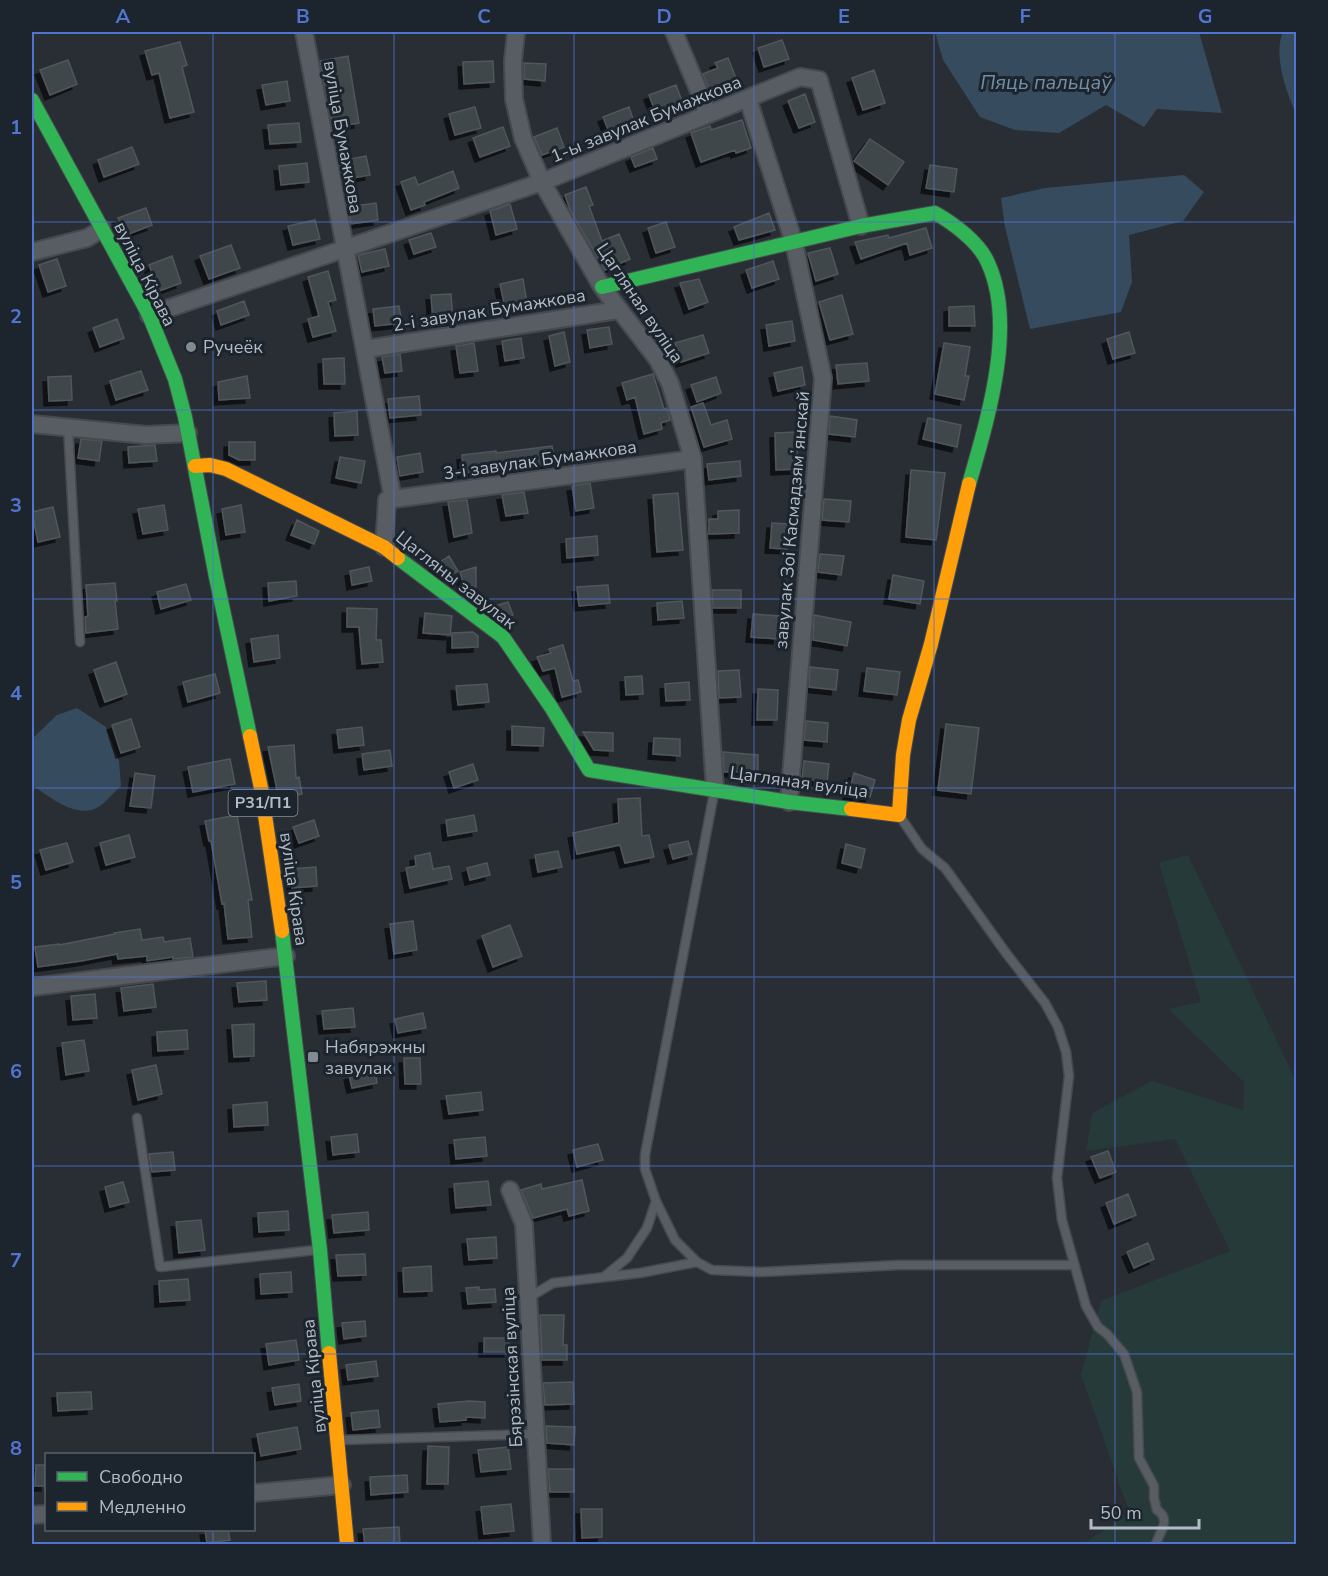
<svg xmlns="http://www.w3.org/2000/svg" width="1328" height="1576" font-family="'Nunito Sans',sans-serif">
<defs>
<filter id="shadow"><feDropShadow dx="-5" dy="5" stdDeviation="0" flood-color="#0009"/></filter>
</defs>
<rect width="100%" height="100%" fill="#282e34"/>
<path fill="#263a3a" d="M1188,855L1296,1081V1544H1082L1130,1514L1081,1375L1101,1301L1230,1251L1175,1139L1086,1151L1092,1113L1152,1081L1243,1110L1244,1082L1168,1009L1201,1002L1159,863Z"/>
<path fill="#374b5e" d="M935,32H1199L1222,113L1157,109L1144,127L1106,105L1059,133L1015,130L980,117L943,60Z
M1283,32H1296V113C1286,92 1273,54 1283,32Z
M1184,175L1204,192L1183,221L1129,235L1132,282L1121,312L1030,329L1005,227L1001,198L1045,188Z
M77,708L106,727L119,761L121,786C114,792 108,800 100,806C78,821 50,797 32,785V739L57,715Z"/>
<path fill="#40464b" stroke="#50565b" stroke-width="1.5" filter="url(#shadow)" d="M782,40L789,59L764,67L758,48Z
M180,42L187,65L182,67L194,112L170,118L159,73L152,75L145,51Z
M348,56L359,123L333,127L320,61Z
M728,58L736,78L709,89L703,74L718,68L715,63Z
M68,60L77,84L50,95L40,70Z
M493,61L494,82L464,84L463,62Z
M524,63L546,64L545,81L524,79Z
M874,70L885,103L863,110L852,78Z
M287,81L290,101L266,105L262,85Z
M676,85L683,104L656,114L649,95Z
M805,94L815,122L799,128L788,101Z
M475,107L481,128L455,135L449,114Z
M629,107L634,122L609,132L603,117Z
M742,120L751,148L736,153L735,150L701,162L691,133L710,126L711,130Z
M299,123L301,142L270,144L268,125Z
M503,127L510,146L480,157L473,138Z
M557,128L564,147L542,155L534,137Z
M870,139L904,162L888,185L854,161Z
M132,147L139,164L104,177L98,160Z
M653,148L657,159L635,167L631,157Z
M366,156L370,175L343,180L339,161Z
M307,163L309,182L281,185L279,166Z
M930,165L957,169L954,192L926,188Z
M453,171L459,188L424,202L425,205L411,210L401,182L415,177L418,185Z
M586,187L593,205L589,206L602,241L619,234L630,259L605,270L570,210L565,195Z
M376,203L378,220L351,224L348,207Z
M510,204L517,229L496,235L490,211Z
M146,208L152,225L126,235L118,218Z
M769,213L775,230L739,240L734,227Z
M315,220L320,239L293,245L288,226Z
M666,222L675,247L656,253L648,228Z
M926,228L932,248L910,255L907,243L861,259L855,242L888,235L889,238Z
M431,233L436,247L414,254L409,240Z
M231,245L240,268L209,279L200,256Z
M830,248L838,274L816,281L808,253Z
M385,249L389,266L362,272L358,255Z
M172,256L181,283L159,291L149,265Z
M57,259L66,286L48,292L39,265Z
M773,261L779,279L752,288L746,270Z
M328,271L336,300L328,302L336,331L313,337L308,319L319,316L308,277Z
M523,279L527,303L505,308L500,284Z
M699,279L708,302L689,309L680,283Z
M451,294L453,321L433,322L431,295Z
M842,295L853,334L830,340L819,302Z
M244,301L249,315L221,325L217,311Z
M399,306L402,323L375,326L373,309Z
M974,306L975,326H949V307Z
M117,319L124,338L100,347L93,328Z
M792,321L795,341L769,346L766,325Z
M609,327L612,344L590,348L587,330Z
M564,332L570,362L555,366L549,336Z
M1129,332L1135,353L1113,359L1107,339Z
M703,335L709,353L681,362L675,343Z
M521,338L524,358L505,361L502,341Z
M474,343L478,371L460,373L456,346Z
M944,343L970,347L965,376H969L964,400L935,394Z
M400,354L402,371L385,373L382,357Z
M344,358L345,384H324L323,359Z
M867,363L869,381L838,384L836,365Z
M802,367L805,385L778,391L774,373Z
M141,371L148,390L116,400L110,381Z
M653,374L664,409L667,408L670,420L661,423L662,429L644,434L635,397L627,400L622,383Z
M71,376L72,400L49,401L48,377Z
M247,376L250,398L219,400L218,382Z
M716,377L721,393L697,402L691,385Z
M419,396L421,415L390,418L388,399Z
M703,403L711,425L727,420L732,439L704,447L691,407Z
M357,411L358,435L335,436L334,413Z
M830,416L857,420L855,437L829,434Z
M928,418L961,425L957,447L923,439Z
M796,432L798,469L776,470L775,433Z
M81,439L102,441L99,461L78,458Z
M229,442H255V460H239L229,455Z
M155,445L157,461L129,463L128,447Z
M552,446L555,464L463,473L462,455L496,451V453Z
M420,453L423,472L400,476L397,457Z
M340,457L365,461L361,483L336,478Z
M740,461L741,476L709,480L707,464Z
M911,470L945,473L936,540L906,537Z
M590,483L594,508L576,511L572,486Z
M524,492L528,513L506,516L502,495Z
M678,493L683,550L657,552L653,495Z
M824,499L851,501L849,522L822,520Z
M467,500L472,533L454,537L448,502Z
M164,505L168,530L143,534L138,509Z
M241,505L245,532L226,535L222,509Z
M53,507L60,537L38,542L32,512Z
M739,510V533L709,534V519H718V511Z
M297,520L319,531L314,544L291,535Z
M772,523L789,524L787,549L770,548Z
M597,536L598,555L567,558L566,539Z
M820,554L844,556L841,575L818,572Z
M449,556L458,571L448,577L434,566Z
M369,567L372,581L352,585L350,571Z
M476,567V587L465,590L460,572Z
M893,575L924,581L920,604L889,599Z
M296,581L297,596L269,601L268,583Z
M115,583L117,601H115L118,629L86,633L85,617L88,616L86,585Z
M186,584L191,600L161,609L157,592Z
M608,585L610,603L579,606L577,587Z
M712,590H741V608H713Z
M682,601L684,618L658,620L657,603Z
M508,602L513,615L502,619L494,612L492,607Z
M347,608L377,609L376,640H381L383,662L362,664L359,627H347Z
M425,613L452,616L450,635L423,633Z
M753,614L780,616L778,639L751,637Z
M814,615L851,622L847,646L813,640Z
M473,632L478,636V647L452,648V633Z
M278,635L280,658L254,662L251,639Z
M563,645L573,681L578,680L581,692L562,697L555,668L543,671L537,657L551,653L549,649Z
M116,662L127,694L105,702L94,670Z
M810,667L838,670L836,690L809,687Z
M867,668L900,672L897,695L864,691Z
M739,670L741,697L719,698L718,671Z
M215,674L220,693L188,702L183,682Z
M642,676L643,694L626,695L625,677Z
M689,682L690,700L666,701L665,684Z
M487,684L489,702L458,705L456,686Z
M758,689L778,690L777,720H757Z
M131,719L140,747L121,753L112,725Z
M806,721L828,723L827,742L804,740Z
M946,724L979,728L971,794L938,790Z
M512,726L544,728L543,746L512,745Z
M362,727L364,745L339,748L337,730Z
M583,732L613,733V751L594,750Z
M654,738L680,739V756L653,754Z
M294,745L296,778L299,777L302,794L279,799L268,747Z
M390,750L392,766L364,770L362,754Z
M723,752L758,755V772H724Z
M230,759L235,784L193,792L188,767Z
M804,761L829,764L827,782L802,779Z
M473,764L478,780L454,788L449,772Z
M135,773L155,776L151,808L130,806Z
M854,773L875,780L870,797L848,795Z
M640,798L642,836L649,835L654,857L625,863L620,845L577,854L573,833L619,823L618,799Z
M237,815L252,900H248L252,937L228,939L224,903L222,904L211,841H209L205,821Z
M474,815L477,831L448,836L446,820Z
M314,820L319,836L299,843L293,827Z
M129,835L135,857L106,865L100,843Z
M688,841L692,854L673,859L669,845Z
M67,843L73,862L46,870L40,850Z
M846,844L865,849L861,868L842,863Z
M558,851L562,867L538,872L535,855Z
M430,853L433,869L449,866L452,879L410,888L406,868L416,866L415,856Z
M487,863L490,875L470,880L467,868Z
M316,867L317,886L292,888L290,869Z
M413,921L417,950L394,954L390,924Z
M510,925L522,956L493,967L482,936Z
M140,929L142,940L163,937L164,942L190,938L193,957L173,959V957L147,961V956L118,959L117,954L81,961L38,967L35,947L59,944V945L115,934L114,933Z
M266,981L267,1000L239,1002L237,983Z
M153,984L156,1007L124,1011L121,988Z
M95,994L97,1018L73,1020L71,996Z
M353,1008L355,1027L324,1029L322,1011Z
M423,1013L426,1028L398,1033L395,1019Z
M254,1024V1056L234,1057L232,1025Z
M187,1030L188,1049L158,1051L157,1032Z
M84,1040L89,1071L66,1075L62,1043Z
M404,1058H420L421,1084H405Z
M156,1065L162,1094L138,1100L132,1070Z
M375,1070L377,1083L352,1088L349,1075Z
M481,1092L483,1110L449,1114L446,1096Z
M267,1102L268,1125L234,1127L233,1105Z
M357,1134L359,1152L333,1155L331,1137Z
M485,1137L487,1156L456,1159L454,1140Z
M598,1144L603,1160L577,1167L573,1150Z
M1108,1151L1116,1172L1100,1178L1091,1157Z
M173,1152L175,1170L152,1172L149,1154Z
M582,1180L589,1211L569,1216L567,1209L533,1218L521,1190L541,1184L542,1189Z
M488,1181L491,1205L456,1208L454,1184Z
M123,1182L129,1202L110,1207L105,1187Z
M1128,1194L1136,1215L1114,1224L1106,1203Z
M288,1211L289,1230L259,1232L258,1213Z
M368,1212L369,1230L334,1233L332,1215Z
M201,1220L205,1250L179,1253L176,1222Z
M496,1237L497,1258L469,1260L467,1239Z
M1148,1243L1154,1259L1134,1268L1127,1252Z
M365,1254L366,1275L338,1276L336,1255Z
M431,1266L432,1291L404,1292L403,1268Z
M291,1272L292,1292L261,1294L260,1274Z
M188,1279L190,1300L160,1302L159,1281Z
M479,1287V1290L495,1289L496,1302L468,1304L466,1288Z
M540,1315H564L563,1345H567V1360H542Z
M365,1321L366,1336L344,1339L342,1323Z
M484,1338H509V1352H484Z
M296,1340L299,1360L269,1365L266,1344Z
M376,1361L378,1376L348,1380L346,1365Z
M573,1382L574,1404L545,1405L543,1383Z
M299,1384L301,1401L275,1405L272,1388Z
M91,1392L92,1409L58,1411L57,1393Z
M469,1401L485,1402V1418L466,1417V1420L440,1422L438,1404Z
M378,1410L380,1427L353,1430L351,1413Z
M546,1426L575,1427L574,1445L547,1443Z
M297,1427L301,1449L261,1456L257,1434Z
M428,1446L449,1447L448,1484H427Z
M508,1447L511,1469L481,1472L478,1450Z
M36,1465H46V1486H35Z
M548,1469H574V1492H550Z
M407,1475L408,1492L371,1495L370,1477Z
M511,1504L514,1531L484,1534L481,1507Z
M581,1509H602V1537L582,1538Z
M399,1527L400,1545H365L363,1529Z
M205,1530H228L230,1540L207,1543Z"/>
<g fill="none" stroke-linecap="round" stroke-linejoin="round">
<defs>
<path id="lane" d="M68,427L80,642
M899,815L922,849L945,868L953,879L1006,953L1045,1003L1058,1027L1066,1052L1069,1076L1057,1178L1062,1220L1086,1306L1098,1327L1107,1334L1124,1354L1137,1392L1139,1458L1154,1486V1498L1157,1510C1172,1519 1159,1533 1156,1544
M137,1118L160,1267L316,1250
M697,1262L712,1270L761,1272L899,1265H1074
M605,1276L627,1258L647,1228L656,1201
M528,1298L553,1283L640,1273L697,1262L675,1240L656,1201L645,1169V1155L714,793
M341,1440L536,1434"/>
<path id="street" d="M304,32L393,499L387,500L384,547
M516,32L513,61L514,99L523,138L542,182L602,287L658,360L670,383L693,459L715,790
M674,32L708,113
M748,99L794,243L823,378L789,802
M32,252L87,238L102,229
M149,315L542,182L800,77L819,80L861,226
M366,349L618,310
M32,424L146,435L188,433
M393,499L693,459
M32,987L286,956
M510,1190L524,1224L542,1544
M254,1493L342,1485
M32,1515L46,1514"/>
<path id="fast" d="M32,100L149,315L175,379L185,417L216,577L250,736
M602,287L861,226L935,213C953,223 980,243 988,263C1017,326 987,421 969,484
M398,558L503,637L551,707L589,770L789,802L851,809
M282,931L320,1250L329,1353"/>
<path id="slow" d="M195,466L210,465L226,469L384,547L398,558
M250,736L261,788L282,931
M851,809L899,815L903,755L909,720L931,644L969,484
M329,1353L347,1544"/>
</defs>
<use href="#lane" stroke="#464a4f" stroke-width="11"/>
<use href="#street" stroke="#464a4f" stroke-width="20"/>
<use href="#fast" stroke="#464a4f" stroke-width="16"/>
<use href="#slow" stroke="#464a4f" stroke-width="16"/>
<use href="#lane" stroke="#585c63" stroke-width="8"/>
<use href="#street" stroke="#585c63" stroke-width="16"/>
<use href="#fast" stroke="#30b455" stroke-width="14"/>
<use href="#slow" stroke="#ff9f0a" stroke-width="14"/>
</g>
<path fill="none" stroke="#5174d1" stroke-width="1.5" stroke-opacity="0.55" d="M213,32V1454M394,32V1544M574,32V1544M754,32V1544M934,32V1544M1115,32V1544M32,222H1296M32,410H1296M32,599H1296M32,788H1296M32,977H1296M32,1166H1296M32,1354H1296M213,1530V1544"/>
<g fill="#828a92" stroke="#1c252e" stroke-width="2">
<circle cx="191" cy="347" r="6"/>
<rect x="307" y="1051" width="12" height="12" rx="3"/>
</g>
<g text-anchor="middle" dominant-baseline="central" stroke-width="6" stroke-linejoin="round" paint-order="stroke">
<rect fill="#1c252e" stroke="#858e98" stroke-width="1.5" x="228.5" y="790" width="69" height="26" rx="4.5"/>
<g font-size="16" font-weight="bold" fill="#b2bbc5">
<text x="263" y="803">Р31/П1</text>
</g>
<g font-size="18" fill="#b2bbc5" stroke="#1c252e">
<text transform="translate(646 119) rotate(-22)">1-ы завулак Бумажкова</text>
<text transform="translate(343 137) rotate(80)">вуліца Бумажкова</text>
<text transform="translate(145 274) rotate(63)">вуліца Кірава</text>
<text transform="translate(640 303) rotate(56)">Цагляная вуліца</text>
<text transform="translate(489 310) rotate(-9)">2-і завулак Бумажкова</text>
<text transform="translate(540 460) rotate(-8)">3-і завулак Бумажкова</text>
<text transform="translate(792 520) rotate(-85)">завулак Зоі Касмадзямʼянскай</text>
<text transform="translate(456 580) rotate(38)">Цагляны завулак</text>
<text transform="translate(799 782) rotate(8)">Цагляная вуліца</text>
<text transform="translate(294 889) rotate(82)">вуліца Кірава</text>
<text transform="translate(512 1367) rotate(-93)">Бярэзінская вуліца</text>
<text transform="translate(314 1376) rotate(-96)">вуліца Кірава</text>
</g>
<g font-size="18" fill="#b2bbc5" stroke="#1c252e" text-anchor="start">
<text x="203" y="347">Ручеёк</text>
<text x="325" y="1047">Набярэжны<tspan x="325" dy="21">завулак</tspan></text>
</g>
<g font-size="20" font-style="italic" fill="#738fa8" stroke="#1c252e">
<text x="1046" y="82">Пяць пальцаў</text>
</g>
</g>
<rect width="1328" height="1576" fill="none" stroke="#1c252e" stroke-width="66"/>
<rect x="45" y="1453" width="210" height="78" fill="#1c252e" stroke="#58616a" stroke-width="1.5"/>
<rect x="57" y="1472" width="30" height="9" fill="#30b455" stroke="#58616a" stroke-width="1.5"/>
<text x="99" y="1483" font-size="18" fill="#b2bbc5">Свободно</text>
<rect x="57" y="1502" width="30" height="9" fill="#ff9f0a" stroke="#58616a" stroke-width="1.5"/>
<text x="99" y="1513" font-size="18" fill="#b2bbc5">Медленно</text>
<path d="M1091 1519v9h108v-9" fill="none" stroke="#b2bbc5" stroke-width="3"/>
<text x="1100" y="1519" font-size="18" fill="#b2bbc5" stroke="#1c252e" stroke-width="4.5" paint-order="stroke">50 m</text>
<rect x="33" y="33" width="1262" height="1510" fill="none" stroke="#5174d1" stroke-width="2"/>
<g font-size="20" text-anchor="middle" font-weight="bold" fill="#5174d1">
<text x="123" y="23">A</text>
<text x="303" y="23">B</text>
<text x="484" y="23">C</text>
<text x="664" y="23">D</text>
<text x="844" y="23">E</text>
<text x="1025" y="23">F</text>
<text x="1205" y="23">G</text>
<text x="16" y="134">1</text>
<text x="16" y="323">2</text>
<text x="16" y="512">3</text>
<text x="16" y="700">4</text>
<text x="16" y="889">5</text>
<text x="16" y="1078">6</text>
<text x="16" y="1267">7</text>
<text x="16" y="1455">8</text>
</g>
</svg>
